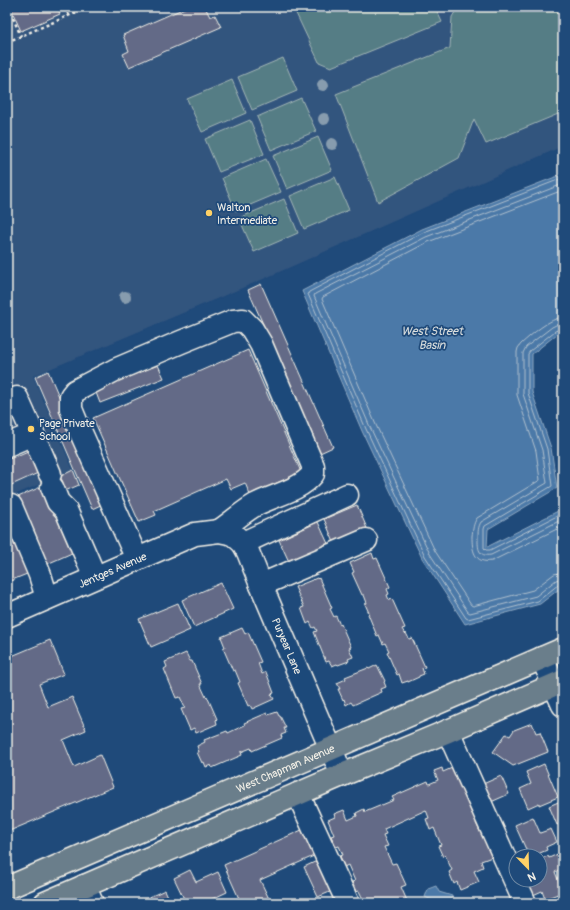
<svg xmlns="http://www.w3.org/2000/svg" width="570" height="910" font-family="Pangolin,sans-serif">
<rect width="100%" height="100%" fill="#1f4a7a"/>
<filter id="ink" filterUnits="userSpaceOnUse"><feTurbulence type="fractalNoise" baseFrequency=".025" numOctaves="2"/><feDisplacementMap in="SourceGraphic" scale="8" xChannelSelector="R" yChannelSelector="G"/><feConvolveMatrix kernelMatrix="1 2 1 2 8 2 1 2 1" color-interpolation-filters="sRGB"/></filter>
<g filter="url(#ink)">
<path fill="#33547e" d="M7,7H563V146L261,280L33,376L73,470L7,498Z"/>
<path fill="#547d85" stroke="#a4b7b6" d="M293,7H435L442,22L331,67L319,62Z
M458,7H563V112L486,144L474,119L459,158L378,202L336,94L450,48L452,17Z
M283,58L297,91L252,110L238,77Z
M232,80L246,113L202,132L187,99Z
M301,98L316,131L271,150L257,117Z
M250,120L264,154L219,172L205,139Z
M318,137L332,170L287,189L273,156Z
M266,159L281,192L236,211L222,178Z
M335,177L349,210L304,229L290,196Z
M284,199L298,233L254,252L239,218Z"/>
<path fill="#4c79a8" stroke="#8fa9c2" d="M563,174V332L557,334L532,354V392L551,448L557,488L488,529L487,547L562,509L563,510V586L540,604L465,624L422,558L362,431L302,291L422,229Z
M436,886L439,892L452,896V897L449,903H438L425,897L428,889Z"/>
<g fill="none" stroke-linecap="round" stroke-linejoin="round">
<path stroke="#b1c1ce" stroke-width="1" d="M563,178L424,232L309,292L308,294L366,429L425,556L466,618L468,619L538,601L559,584L563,583
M563,184L426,237L315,294L314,296L370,427L430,554L468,612L470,613L536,596L556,580L563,578
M563,190L428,242L323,297L322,299L376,425L435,551L471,605L473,606L533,590L554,574L563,572
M563,317C550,318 531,335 521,344L518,348L517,352V395L536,451L540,480L477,518C473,524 473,529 472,536C472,550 474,564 492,561L563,526
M563,323L558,324L552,327L526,347L523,353V394L542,450L547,483L481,522C478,527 478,532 478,538C478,548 478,557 491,555L563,519
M563,328L555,331L530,351L528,354V393L547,449L552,486L485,526L484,529V548L486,550H490L563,513"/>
</g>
<path fill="#636b87" stroke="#f4f1e8" d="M10,7H57L60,14L21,31Z
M187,7H205L210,17L215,15L221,27L129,67L123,54L129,51L123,35Z
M261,284L333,447L320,453L248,290Z
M248,350L301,472L250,495L245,483L231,489L226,479L154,511L156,515L139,522L93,418Z
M158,365L164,378L100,403L95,390Z
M48,371L105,503L92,509L35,377Z
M28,451L38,473L7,487V460Z
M73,470L79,485L65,491L59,477Z
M43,486L72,553L47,564L18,497Z
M357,505L369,533L336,547L324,519Z
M7,514L32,572L7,582Z
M318,522L330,548L291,566L279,540Z
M372,553L374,559L377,558L390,587L387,589L389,594L387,595L389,600L392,599L405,628L402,629L405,634L406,633L409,639L412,638L425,667L422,668L424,674L419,676V677L408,682V681L402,683L399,674L397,675L387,652L389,651L385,643L383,644L379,635L377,636L368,614L369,613L365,604L367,603L364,595H362L352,573L354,572L350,563Z
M317,578L318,579L319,578L332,608L330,609L334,617L336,616L340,625L341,624L351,647L349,648L353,657L348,659L349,661L338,665L337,664L332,666L329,661L326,662L314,632L317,631L315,627L313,628L310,622L307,624L301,608L304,607L295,587Z
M221,583L233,609L194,627L182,600Z
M178,603L190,630L151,647L139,619Z
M242,628L245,634L248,632L261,662L258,663L262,674L266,672L274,693L271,694L274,699L252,709L250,705L248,706L238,683L240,682L235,670L233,671L223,648L225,647L221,637Z
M50,640L64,674L39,684L48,707L72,697L86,730L63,740L74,767L100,755L113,787L7,832V658Z
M186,653L190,661H192L202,684H200L206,697L207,696L217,719L216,720L217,724L196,733L194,728L190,730L181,709L185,708L180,697L176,698L164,669L167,667L165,662Z
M377,665L385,681L384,682L386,687L381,689L382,692L353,705L351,702L346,705L344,699L343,700L338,689H340L337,683L346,679L345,677L368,668L369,669Z
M277,712L279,716H280L286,728H284L286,733L281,735L282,738L252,751L251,748L241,752L242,755L212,768L211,765L206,767L204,762L202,763L197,752H199L197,746L205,742L204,740L227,731L228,733L245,725L244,723L267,713L268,715Z
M532,723L536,733L540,732L548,752L513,766L493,752L506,734L510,736L514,730Z
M544,764L558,797L539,805V803L528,808L520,789L531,784L526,772Z
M442,768L443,772L452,768L460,785L463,784L466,790L463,791L472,814L475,812L479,821L476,823L483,838L487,837L491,847L488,849L492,857L481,861L483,867L474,871L479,882L460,890L457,882L454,884L449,872L452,870L445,855L443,857L438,846L441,845L434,828L430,830L426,819L429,818L426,810L384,829L386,834L383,835L388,846L384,847L392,864L396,863L406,885L401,887L408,903H365L359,891L356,892L352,882L355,881L348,865L344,867L340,856L343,855L339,846L336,847L331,836L334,835L328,820L335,817L334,814L344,810L348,820L357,816L356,813L364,809L365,812L394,800L392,797L428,781L429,784L438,780L434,771Z
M501,776L509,794L491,802L483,784Z
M563,800V822L557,825L549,806Z
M533,817L540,833L551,829L557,842L546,847L547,850L533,856H529L515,825Z
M304,829L316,855L260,880L271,903H241L224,865Z
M560,853L563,861V868L555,872L563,892L545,899L542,891L533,895L527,882L531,880H540V859L548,856L549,858Z
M319,860L332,891L318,897L304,867Z
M190,870L196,882L218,872L227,892L208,901L209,903H194L192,900L186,903L174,878Z
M165,890L171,903H136Z"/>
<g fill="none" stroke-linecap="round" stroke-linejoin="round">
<defs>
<g id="minor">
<path d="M33,434L50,474"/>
<path d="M7,445L33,434L17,398"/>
<path d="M52,487L58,502L66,510L95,577"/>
<path d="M11,506L40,575L47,598"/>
<path d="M243,543L347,495"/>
<path d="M137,559L78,426L71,409V396L75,391L115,370L181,342L233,321L243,320L252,329L261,344L313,466V474C299,491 274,495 255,505C243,512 231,523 219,531"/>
<path d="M261,585L366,540"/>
<path id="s1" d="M7,616L195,534L219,531L229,533L234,535L243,543L248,552L261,585L342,775"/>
<path d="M542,658L563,705"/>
<path d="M448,731L525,903"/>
<path d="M298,794L348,903"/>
<path d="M84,886L92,903"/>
</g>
<g id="major">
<path id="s2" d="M7,888L563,649"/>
<path d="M45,903L342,775L448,731L563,681"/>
</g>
</defs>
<use href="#minor" stroke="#f4f1e8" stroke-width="25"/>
<use href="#major" stroke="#f4f1e8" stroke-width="25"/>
<path stroke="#f4f1e8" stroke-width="2.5" stroke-dasharray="3 3" stroke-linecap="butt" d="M8,7L21,36
M65,7L69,16
M7,42L89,7"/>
<use href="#minor" stroke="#1f4a7a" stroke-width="22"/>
<use href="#major" stroke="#6b7e8b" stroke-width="22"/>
</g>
<g fill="#879cae">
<circle cx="323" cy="85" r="6"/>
<circle cx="324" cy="119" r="6"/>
<circle cx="332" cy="144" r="6"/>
<circle cx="125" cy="297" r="6"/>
</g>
</g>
<g fill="#ffd166" stroke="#1f4a7a" stroke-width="1.5">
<circle cx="209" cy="213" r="4"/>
<circle cx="31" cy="429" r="4"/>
</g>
<g text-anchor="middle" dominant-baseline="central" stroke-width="3.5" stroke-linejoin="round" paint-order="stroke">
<g font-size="11" fill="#f4f1e8" stroke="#1f4a7a" text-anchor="start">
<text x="217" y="207">Walton<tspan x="217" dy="13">Intermediate</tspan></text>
<text x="39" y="423">Page Private<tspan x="39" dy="13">School</tspan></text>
</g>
<g font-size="11" fill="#f4f1e8" stroke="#1f4a7a">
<text stroke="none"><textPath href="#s1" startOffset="115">Jentges Avenue</textPath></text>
<text stroke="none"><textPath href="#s1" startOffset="369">Puryear Lane</textPath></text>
<text stroke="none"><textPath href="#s2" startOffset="303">West Chapman Avenue</textPath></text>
</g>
<g font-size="12" font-style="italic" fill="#dbdfde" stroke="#1f4a7a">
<text x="432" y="331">West Street<tspan x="432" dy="14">Basin</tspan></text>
</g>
</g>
<rect width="570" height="910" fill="none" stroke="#1f4a7a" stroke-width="24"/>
<rect x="12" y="12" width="546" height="886" fill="none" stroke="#f4f1e8" stroke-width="1.5" filter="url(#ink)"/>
<g transform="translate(528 868) rotate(157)"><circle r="19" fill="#1f4a7a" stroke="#748da6"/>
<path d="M0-3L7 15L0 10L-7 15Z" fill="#ffd166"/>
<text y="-6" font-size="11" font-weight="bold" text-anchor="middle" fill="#f4f1e8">N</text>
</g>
</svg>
